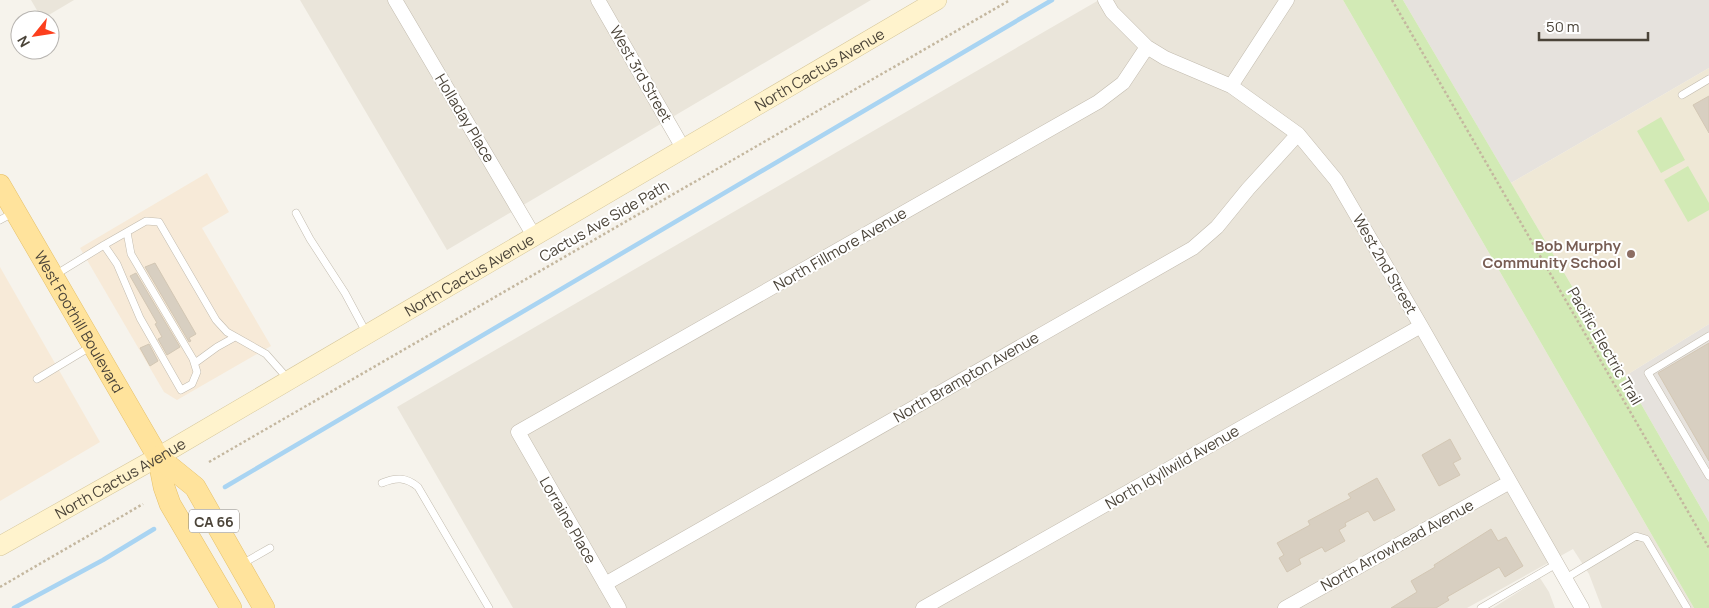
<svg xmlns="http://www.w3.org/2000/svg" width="1709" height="608" font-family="Manrope,sans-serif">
<rect width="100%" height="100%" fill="#f6f3ec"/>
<path fill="#eae5da" d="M31,0H74L42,19Z
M300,0H871L447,250Z
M1099,0H1343L1694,608H1602L1589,574L1573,549L1467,608H513L397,407Z
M1540,578L1549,592L1555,608H1493Z"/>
<path fill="#f7ead8" d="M207,173L229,212L202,228L271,346L177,400L164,392L80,248Z
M0,267L100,442L0,501Z"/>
<path fill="#e6e2dd" d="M1403,0H1709V68L1511,183Z
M1709,324V522L1625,376Z"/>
<path fill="#efe8d6" d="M1709,68V324L1625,376L1511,183Z"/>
<path fill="#d2eab5" d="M1343,0H1403L1625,376L1709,522V608H1694Z
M1661,117L1685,160L1661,173L1637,131Z
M1688,166L1709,203V210L1688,222L1664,180Z"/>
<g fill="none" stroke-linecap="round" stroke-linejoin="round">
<path stroke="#a9d4f2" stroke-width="4.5" d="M225,487L1052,0
M14,608L103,560L154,529"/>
</g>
<path fill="#d8cfc1" stroke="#d3c7b4" d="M1709,96V133L1693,105Z
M155,263L196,334L189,338L191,341L189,342L145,267Z
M136,273L180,347L167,355L158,339L162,337L155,324L157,323L130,276Z
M1709,343V461L1658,373Z
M149,344L158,361L150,366L140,348Z
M1450,439L1461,459L1453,463L1460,475L1439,486L1422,455Z
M1377,478L1395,510L1374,521L1368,511L1345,523L1346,526L1339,530L1345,541L1325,552L1322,547L1299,559L1301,564L1287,572L1279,558L1284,555L1277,543L1310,525L1308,521L1351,498L1348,494Z
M1491,529L1498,541L1506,537L1523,566L1505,577L1499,567L1447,597L1449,600L1436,608H1391L1417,592L1411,581L1435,567L1434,565Z"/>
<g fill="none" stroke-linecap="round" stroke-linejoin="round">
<defs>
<path id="service" d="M1682,95L1709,79
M296,213L310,239L345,293L367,334
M0,220L13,213
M104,245L117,264L140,318L181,390L192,384L197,372L193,359L131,254L127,232
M55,275L104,245L146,221L159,222L216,320L227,332L266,354L289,380
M1709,336L1648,373L1709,476
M195,363L217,347L235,337
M37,379L90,347
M382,483C396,477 406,477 418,487L489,608
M242,564L270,548
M1566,578L1636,536L1646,539L1687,608
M1481,608L1558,563"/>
<path id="minor" d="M395,0L534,236
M598,0L683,148
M1105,0L1112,12L1147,47L1165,58L1231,86L1298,134L1336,180L1421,326L1582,608
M1231,86L1287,0
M605,584L1193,248L1217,227L1248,189L1298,134
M619,608L518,432L1098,102L1123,83L1147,47
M923,608L1421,326
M1285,608L1510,482"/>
<g id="secondary">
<path id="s1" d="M0,546L158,457L937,0"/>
</g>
<g id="primary">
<path id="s2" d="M0,185L158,457L164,487L170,504L231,608"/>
<path d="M158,457L195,487L264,608"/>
</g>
</defs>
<use href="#service" stroke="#c2bbae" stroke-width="8"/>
<use href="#minor" stroke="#c2bbae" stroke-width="15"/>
<use href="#secondary" stroke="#d6c79b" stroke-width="20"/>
<use href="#primary" stroke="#e6c16a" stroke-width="22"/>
<path stroke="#c4b79f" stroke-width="2.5" stroke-dasharray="2.5 2.5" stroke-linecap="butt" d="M1392,0L1709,548
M209,462L1010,0
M0,587L143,504"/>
<use href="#service" stroke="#fff" stroke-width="7"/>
<use href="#minor" stroke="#fff" stroke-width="14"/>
<use href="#secondary" stroke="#fff3cd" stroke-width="19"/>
<use href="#primary" stroke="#ffe39c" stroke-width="21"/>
</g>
<circle fill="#8d6e63" stroke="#fff" stroke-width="2" cx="1631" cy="254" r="5"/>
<g text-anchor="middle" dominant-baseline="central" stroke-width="4" stroke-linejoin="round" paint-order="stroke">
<rect fill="#fff" stroke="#817c74" stroke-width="1" x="189" y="509.5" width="50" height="23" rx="4"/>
<g font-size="14" font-weight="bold" fill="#4b4439">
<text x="214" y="521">CA 66</text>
</g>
<g font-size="15" fill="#4b4439" stroke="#fff">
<text stroke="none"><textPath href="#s1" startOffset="948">North Cactus Avenue</textPath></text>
<text transform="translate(641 74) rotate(60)">West 3rd Street</text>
<text transform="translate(465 118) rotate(59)">Holladay Place</text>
<text transform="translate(604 221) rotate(-30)">Cactus Ave Side Path</text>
<text transform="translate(840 249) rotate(-30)">North Fillmore Avenue</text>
<text transform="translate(1385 264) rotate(60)">West 2nd Street</text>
<text stroke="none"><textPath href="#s1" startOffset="542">North Cactus Avenue</textPath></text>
<text stroke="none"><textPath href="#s2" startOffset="158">West Foothill Boulevard</textPath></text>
<text transform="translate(1605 346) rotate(60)">Pacific Electric Trail</text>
<text transform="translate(966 377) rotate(-30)">North Brampton Avenue</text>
<text transform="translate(1172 467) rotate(-30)">North Idyllwild Avenue</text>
<text stroke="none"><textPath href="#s1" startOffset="138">North Cactus Avenue</textPath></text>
<text transform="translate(568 520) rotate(60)">Lorraine Place</text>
<text transform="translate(1397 545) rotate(-29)">North Arrowhead Avenue</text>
</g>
<g font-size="15" font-weight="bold" fill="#785e54" stroke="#fff" text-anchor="end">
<text x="1621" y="245">Bob Murphy<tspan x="1621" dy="17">Community School</tspan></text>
</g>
</g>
<g transform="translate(35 35) rotate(240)"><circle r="24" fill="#ffffff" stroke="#b7b4b0"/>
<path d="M0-4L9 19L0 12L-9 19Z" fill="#fc3f1d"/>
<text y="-8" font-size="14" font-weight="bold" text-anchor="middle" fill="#4b4439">N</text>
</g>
<path d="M1539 32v8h109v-8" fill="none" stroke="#4b4439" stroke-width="2.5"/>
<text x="1546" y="32" font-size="15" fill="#4b4439" stroke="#ffffff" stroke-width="4" paint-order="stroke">50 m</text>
</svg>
